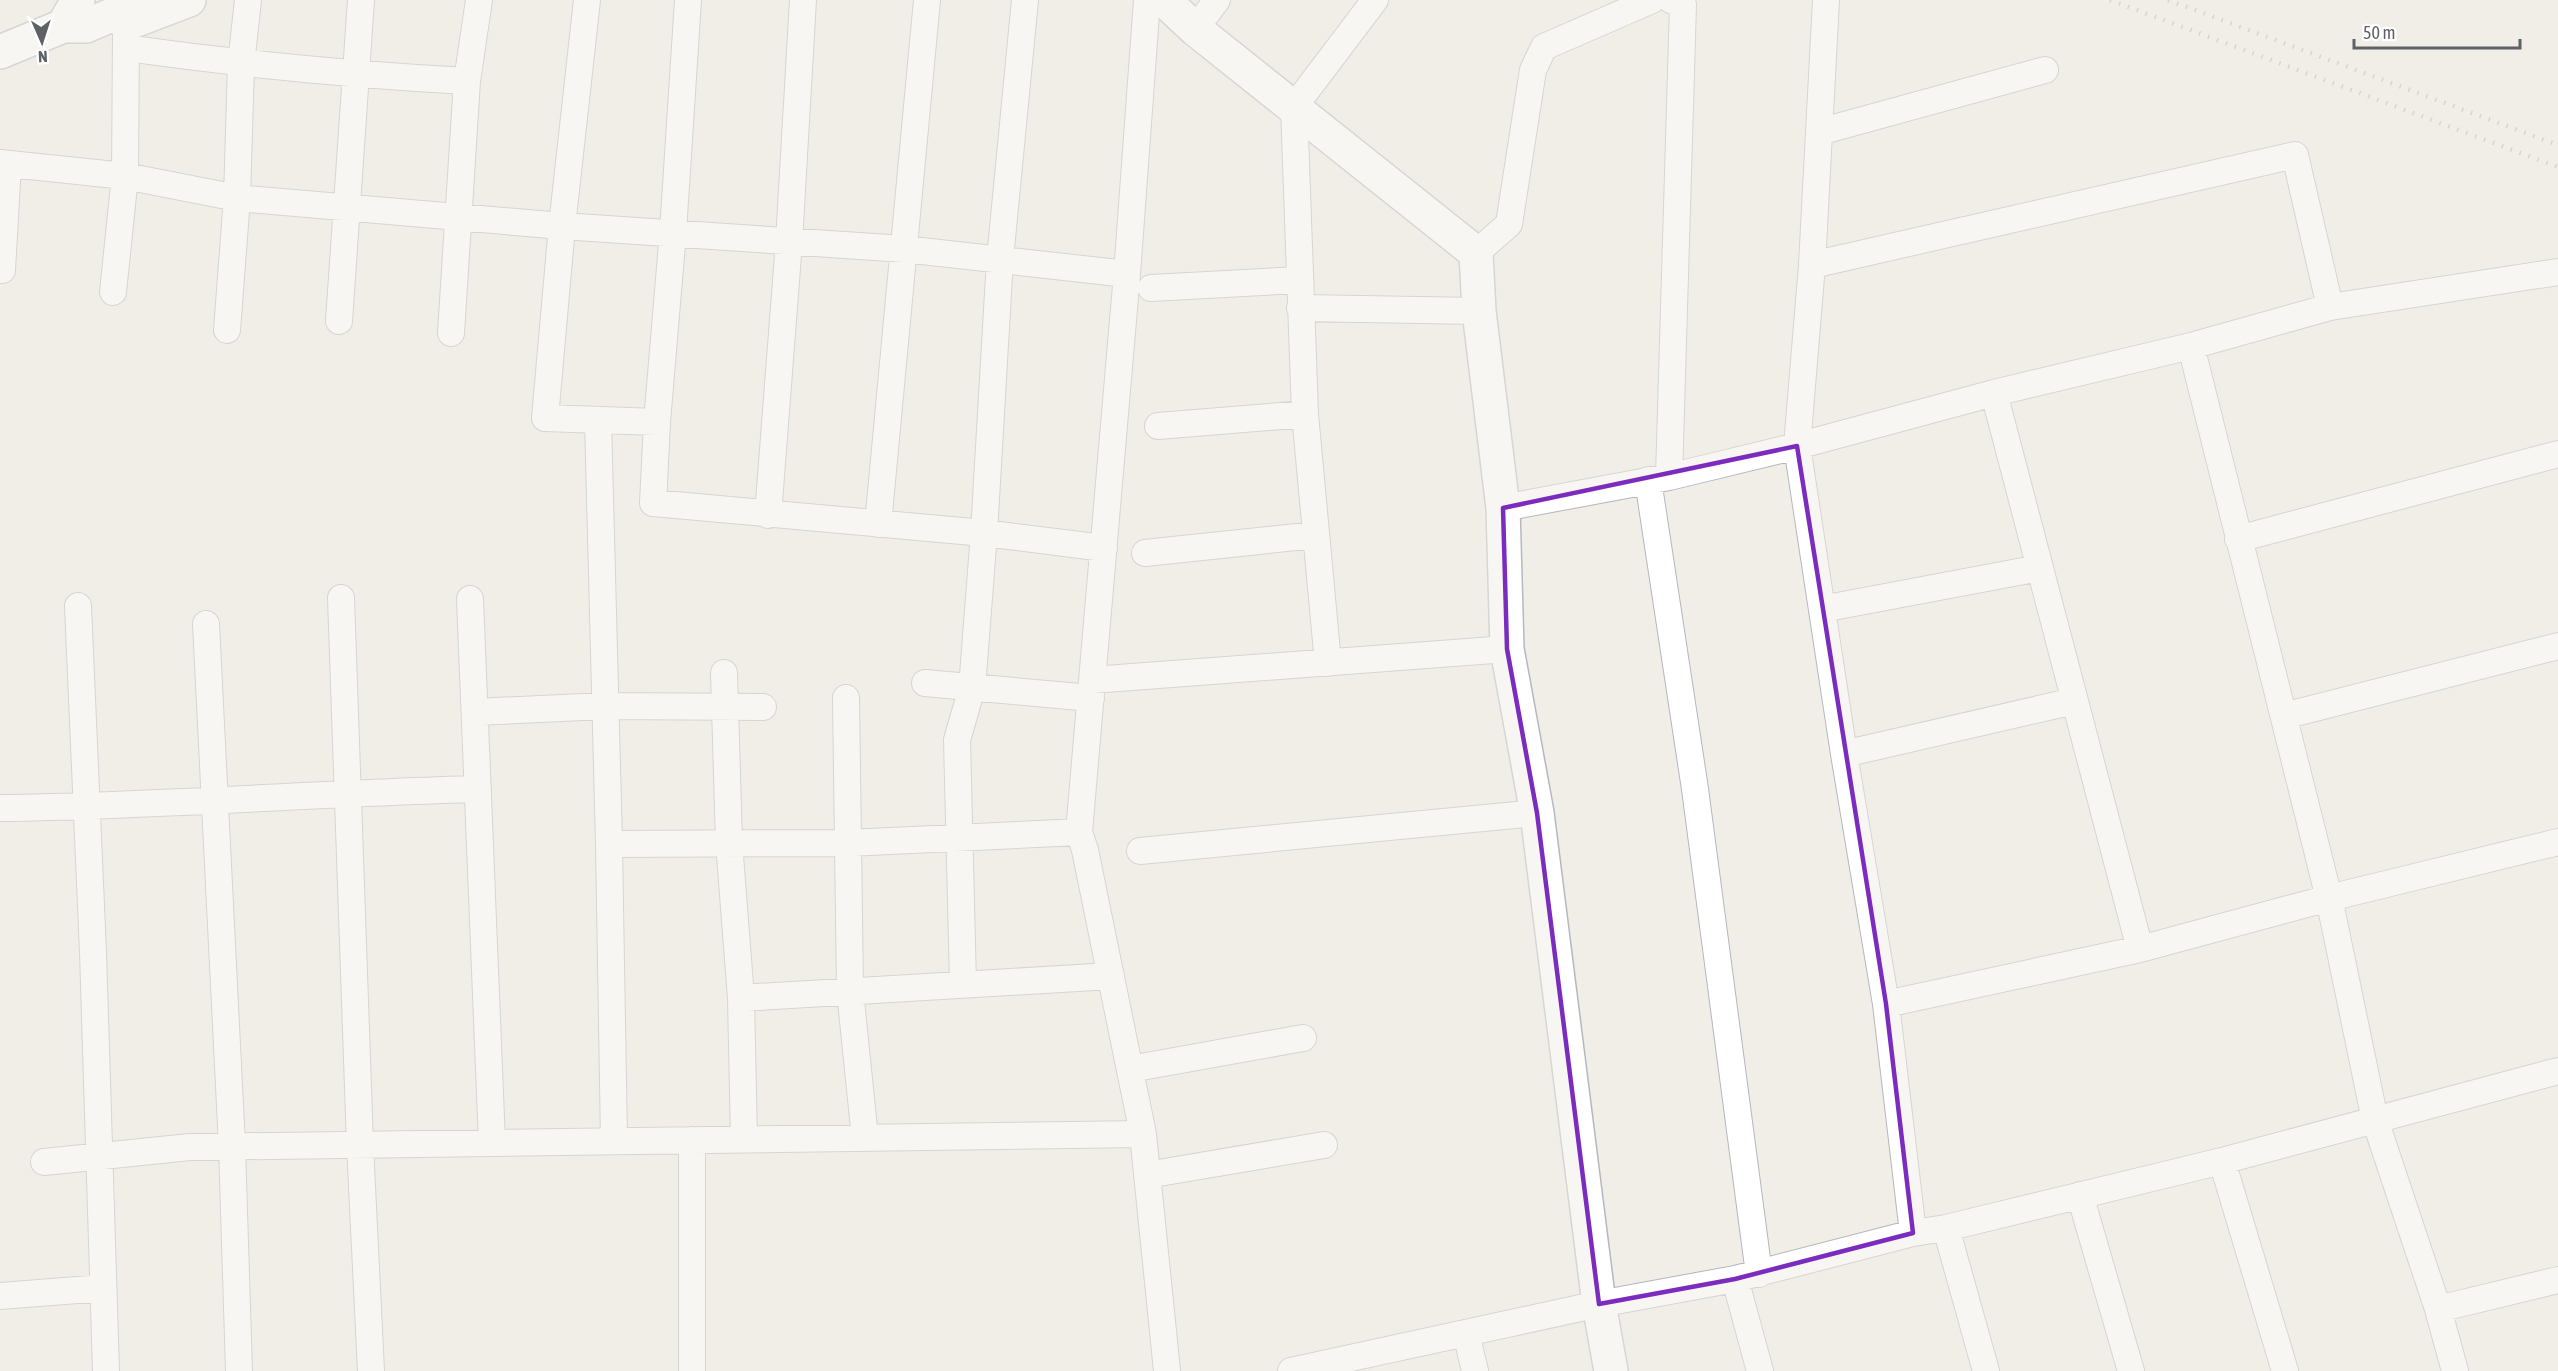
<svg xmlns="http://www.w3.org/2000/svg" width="2558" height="1371" font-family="'Asap Condensed',sans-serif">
<rect width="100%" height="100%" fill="#f0eee7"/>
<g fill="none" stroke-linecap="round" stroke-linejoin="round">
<defs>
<path id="street" d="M587,0L562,226L545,418L657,422L653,503L984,533L972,688L957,740L963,984
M1025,0L1000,259L984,533L1104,548
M1147,0L1127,274L1079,832L1085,850L1143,1134L1167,1371
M1826,0L1812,265L1797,446L1844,754L1886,1004L1913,1233
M1195,29L1217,0
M126,48C240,64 353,75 467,81
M1819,132L2045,70
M0,163L125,176L237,198L562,226L904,249L1127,274
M1476,253L1509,224L1533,70L1544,47L1652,0
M1812,265L2295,155L2330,307
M2,270L8,164
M1151,288L1299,280
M113,292L125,176L126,32
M1300,308L1479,311
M339,321L361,0
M227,330L237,198L241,64L248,0
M451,333L467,81L479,0
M2191,346L2329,898L2375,1120L2438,1309L2455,1371
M1994,393L2140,949
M598,420L609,844L848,843L846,698
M657,422L673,232L688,0
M1158,426L1305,414
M1669,477L1683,5L1671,0
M1648,480L1695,789L1759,1274
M1503,508L1669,477L1797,446L1994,393L2191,346L2330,307L2558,272
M768,515L789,242L803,0
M878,524L927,0
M2238,539L2558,454
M1145,553L1315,535
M341,598L360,1145L371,1371
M470,599L492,1143
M78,606L93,952L106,1371
M1822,609L2039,568
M206,624L232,1146L239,1371
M1328,663L1305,414L1294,107L1375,0
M724,673L729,843L741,998L744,1139
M1092,680L1507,649
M925,683L1091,698
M475,712L605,706L763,707
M2284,716L2558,646
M1844,754L2074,701
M0,808C159,806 319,793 478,789
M609,844L614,1141
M1140,851L1537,813
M741,998L1111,976
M1886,1004L2140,949L2329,898L2558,842
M1130,1069L1303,1038
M865,1138L850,991L848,843L1079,832
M692,1140V1371
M2222,1161L2285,1371
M44,1162L190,1147L1143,1134
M1147,1175L1324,1145
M2080,1195L2131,1371
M1946,1228L1986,1371
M1735,1279L1760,1371
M0,1296L103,1288
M2438,1309L2558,1280
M1466,1333L1475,1371
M1291,1371L1599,1304L1735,1279L1913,1233L1946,1228L2222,1161L2558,1071"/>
<path id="secondary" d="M1164,0L1195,29L1476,253L1479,311L1503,508L1507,649L1537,813L1599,1304L1611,1371
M126,24L189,0
M63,26L78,0
M0,52L63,26H86L146,0"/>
</defs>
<use href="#street" stroke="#b4b7bb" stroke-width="28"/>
<use href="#secondary" stroke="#b5b9be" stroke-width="36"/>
<use href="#street" stroke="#fff" stroke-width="26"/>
<use href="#secondary" stroke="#fff" stroke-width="33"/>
<path stroke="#b5b6b7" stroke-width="4.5" stroke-dasharray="1.5 8" stroke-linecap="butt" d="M2110,0L2558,167
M2168,0L2558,145"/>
</g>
<path d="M0 0H2558V1371H0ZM1797,446L1886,1004L1913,1233L1735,1279L1599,1304L1537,813L1507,649L1503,508Z" fill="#f0eee7" fill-opacity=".55" fill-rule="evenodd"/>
<path fill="none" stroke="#7b2cbf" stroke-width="4.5" stroke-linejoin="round" d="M1797,446L1886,1004L1913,1233L1735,1279L1599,1304L1537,813L1507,649L1503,508Z"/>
<g transform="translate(42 42) rotate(177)" stroke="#ffffff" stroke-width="4.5" paint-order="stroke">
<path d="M0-4.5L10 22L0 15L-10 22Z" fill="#5e6267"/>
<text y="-9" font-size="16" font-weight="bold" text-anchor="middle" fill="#5e6267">N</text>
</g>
<path d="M2354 39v9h166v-9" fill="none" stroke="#5e6267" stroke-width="3"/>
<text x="2363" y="39" font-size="18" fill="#5e6267" stroke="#ffffff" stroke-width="4.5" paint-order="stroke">50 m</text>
</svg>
